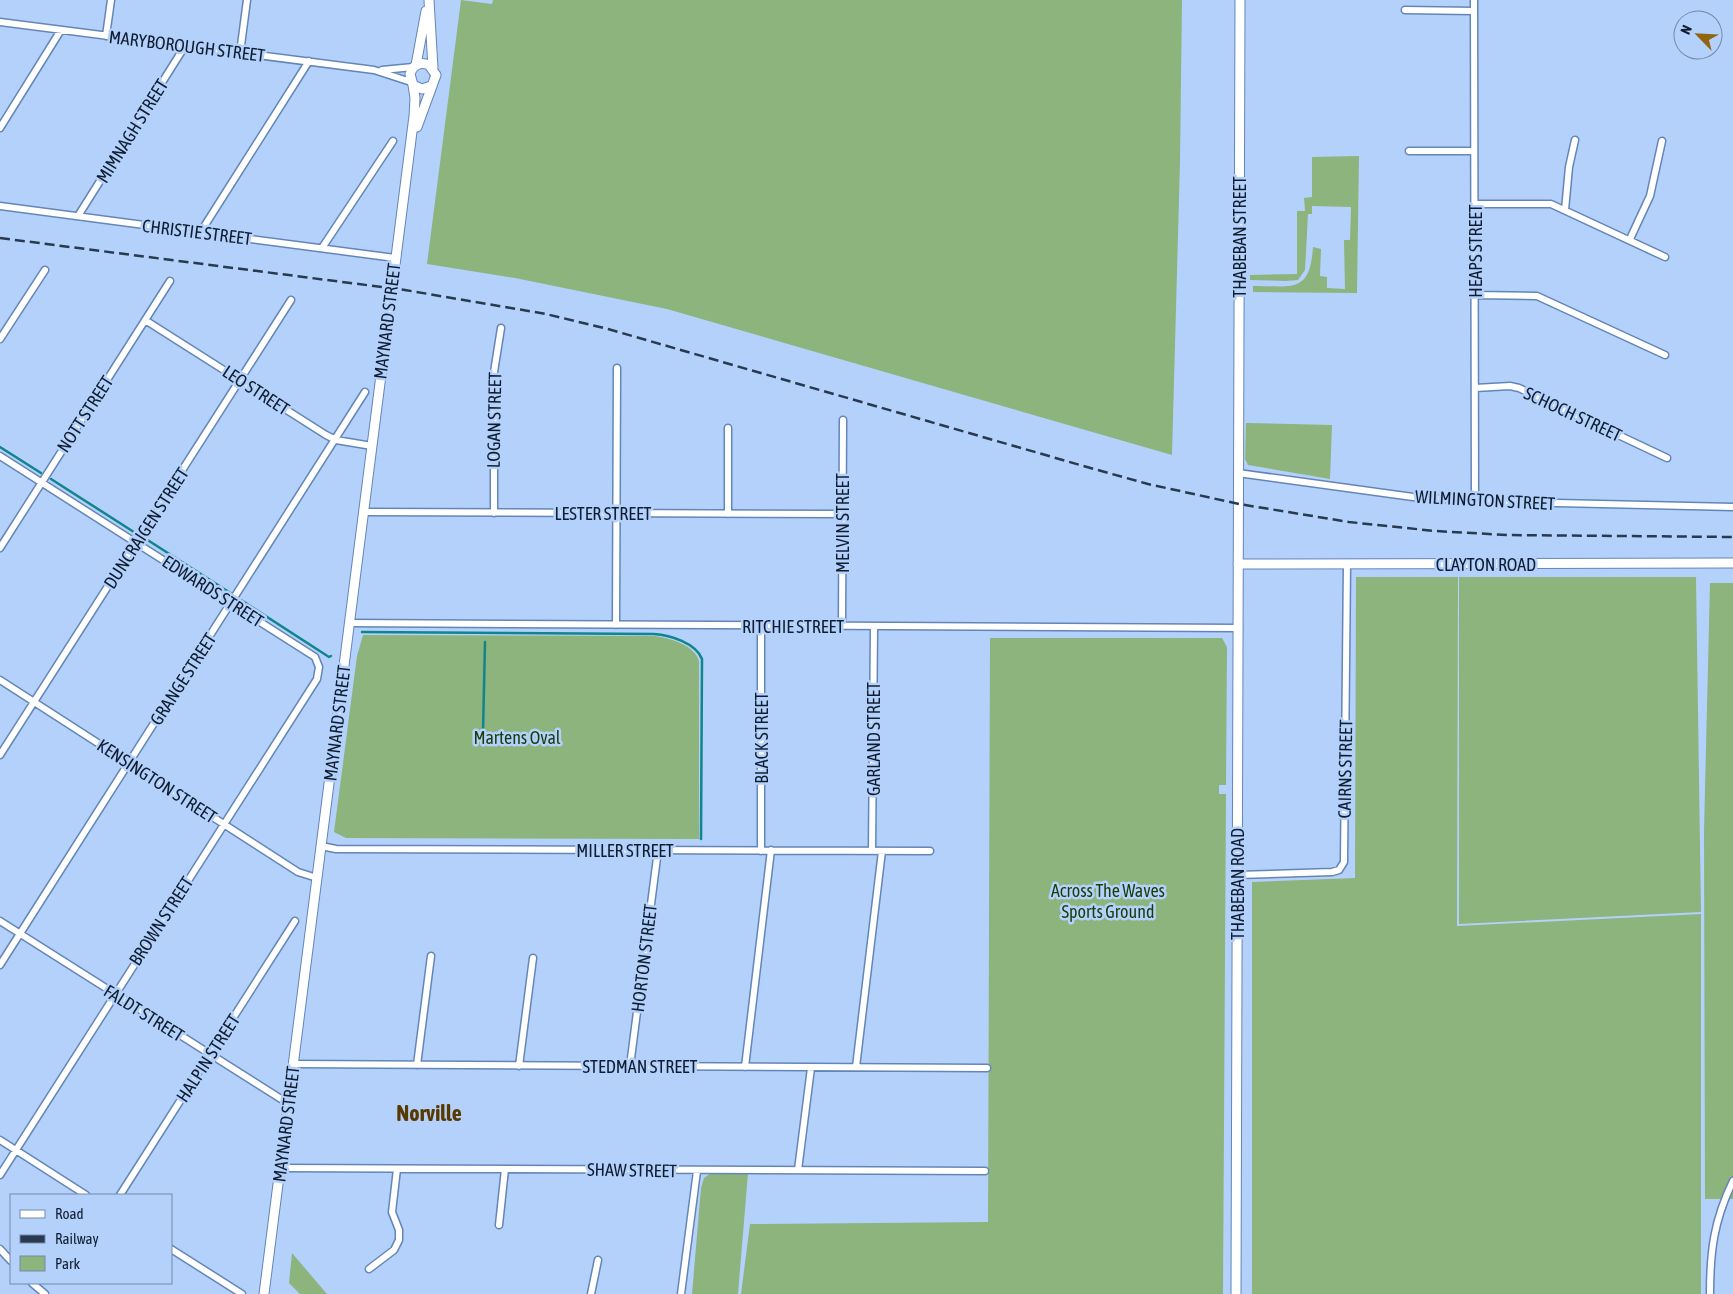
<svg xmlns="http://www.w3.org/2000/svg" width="1733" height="1294" font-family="'Asap Condensed',sans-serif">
<rect width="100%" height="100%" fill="#b4d1fc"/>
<path fill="#8db47d" d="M461,0L492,4L493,0H1182L1180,162L1172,455L667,309L515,278L427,264Z
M1359,156L1357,293L1253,292V286C1292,286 1310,294 1313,247L1321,249L1320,276L1327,277V288L1345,289L1344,240H1350L1351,207L1312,206V214H1308L1305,270L1298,280L1286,281L1250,280V275L1297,274V211H1305L1304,198L1312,197V157Z
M1246,423L1332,425L1330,479L1248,465L1245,459Z
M1356,577H1458L1457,926L1701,914V1294H1252V882L1355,878Z
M1459,577H1696L1701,912L1459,924Z
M1710,583H1733V1199H1705L1704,831Z
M363,635L655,636C669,638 695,645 699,661V839L346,838L334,832L357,656Z
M990,638H1222L1227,647L1226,785H1219V794H1226L1223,1294H741L750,1224L988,1222Z
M711,1173H748L738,1294H692L701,1188L704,1178Z
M292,1253L327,1294H300L289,1283Z"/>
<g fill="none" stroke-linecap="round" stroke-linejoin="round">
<path stroke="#10858d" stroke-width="2.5" d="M0,447L41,473
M51,479L137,534
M146,539L232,594
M241,600L329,657L331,656
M362,632L654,634C670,635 696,643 702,659L701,839
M483,732L485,642"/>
<defs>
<path id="street" d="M1474,0L1475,501
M1405,10L1474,11
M0,22L374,70L411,82
M106,36L111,0
M240,53L247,0
M382,70L413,67
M0,128L61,30
M1409,151H1473
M1475,204H1551L1665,257
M0,206L395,258
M1565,210L1569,167L1575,140
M78,216L185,46
M200,233L309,61
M1630,239L1650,196L1662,141
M322,248L393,141
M1475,295L1537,296L1665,355
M145,320L326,435L336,440L372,446
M0,339L45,270
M1475,388L1510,386L1519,388L1667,458
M0,456L315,657L319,667L317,679L0,1175
M1238,473L1413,497L1475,501L1733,507
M363,512L842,514
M494,513V372L501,328
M728,514V428
M0,548L170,281
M349,623L1238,628
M616,625L617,368
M842,626L843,420
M0,680L298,872L317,878
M0,755L291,300
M321,846L336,849L930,851
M761,851V626
M872,851L874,627
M1237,875L1332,872L1339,870L1344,862L1347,564
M0,921L289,1104
M0,965L365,392
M293,1064L987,1068
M417,1065L431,956
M519,1066L533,958
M630,1066L658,850
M745,1067L771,850
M856,1067L882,851
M0,1140L86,1195
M280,1168L985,1171
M798,1170L811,1068
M120,1195L295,921
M499,1225L505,1169
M0,1249L11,1261
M171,1249L242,1294
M369,1269L394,1250L399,1240V1230L392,1212L397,1169
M32,1283L45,1294
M591,1294L598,1260
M681,1294L697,1171
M1710,1294C1710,1251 1714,1220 1733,1181"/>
<path id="secondary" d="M429,0L433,68
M416,65L426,11
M417,127L436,75L429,65C420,61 413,65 410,74L413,85L422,89L431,86
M1238,564L1733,563
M264,1294L414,116L415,98L413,85
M1236,1294L1240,0"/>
</defs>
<use href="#street" stroke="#6386b6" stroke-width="9"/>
<use href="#secondary" stroke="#6386b6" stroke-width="11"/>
<use href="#street" stroke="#fff" stroke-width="6"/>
<use href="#secondary" stroke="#fff" stroke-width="9"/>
<path stroke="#293950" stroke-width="2.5" stroke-dasharray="10 5" stroke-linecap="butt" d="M0,238L405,290L546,314L608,329L1087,467L1148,484L1239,504L1349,522L1435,531L1507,535L1733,537"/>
</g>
<g text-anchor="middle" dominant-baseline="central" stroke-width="5" stroke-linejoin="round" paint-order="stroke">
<g font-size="18" fill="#0f1d30" stroke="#b4d1fc">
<text transform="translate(187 46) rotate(7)">MARYBOROUGH STREET</text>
<text transform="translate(132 131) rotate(-58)">MIMNAGH STREET</text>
<text transform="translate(197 232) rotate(7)">CHRISTIE STREET</text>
<text transform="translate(1239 237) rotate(-90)">THABEBAN STREET</text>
<text transform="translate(1475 251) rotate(-90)">HEAPS STREET</text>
<text transform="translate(387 321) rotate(-83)">MAYNARD STREET</text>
<text transform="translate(256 390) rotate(33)">LEO STREET</text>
<text transform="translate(85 414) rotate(-57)">NOTT STREET</text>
<text transform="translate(1573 414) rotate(25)">SCHOCH STREET</text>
<text transform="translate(494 420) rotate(-89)">LOGAN STREET</text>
<text transform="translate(1485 500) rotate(3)">WILMINGTON STREET</text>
<text x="603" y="513">LESTER STREET</text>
<text transform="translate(842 523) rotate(-90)">MELVIN STREET</text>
<text transform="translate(146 528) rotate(-57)">DUNCRAIGEN STREET</text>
<text x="1486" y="564">CLAYTON ROAD</text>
<text transform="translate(213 591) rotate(33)">EDWARDS STREET</text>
<text x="793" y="626">RITCHIE STREET</text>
<text transform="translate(183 679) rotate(-57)">GRANGE STREET</text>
<text transform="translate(337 723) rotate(-83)">MAYNARD STREET</text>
<text transform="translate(761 738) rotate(-90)">BLACK STREET</text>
<text transform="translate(873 739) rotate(-90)">GARLAND STREET</text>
<text transform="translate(1345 769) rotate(-89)">CAIRNS STREET</text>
<text transform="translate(157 781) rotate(33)">KENSINGTON STREET</text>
<text x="625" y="850">MILLER STREET</text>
<text transform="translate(1237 884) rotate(-90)">THABEBAN ROAD</text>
<text transform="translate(161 921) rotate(-57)">BROWN STREET</text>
<text transform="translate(644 958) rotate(-83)">HORTON STREET</text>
<text transform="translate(144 1013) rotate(32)">FALDT STREET</text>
<text transform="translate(208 1058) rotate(-57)">HALPIN STREET</text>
<text x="640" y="1066">STEDMAN STREET</text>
<text transform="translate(286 1124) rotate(-83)">MAYNARD STREET</text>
<text transform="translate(632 1170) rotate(1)">SHAW STREET</text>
</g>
<g font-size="18" fill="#1a3c07" stroke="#b4d1fc">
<text x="517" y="737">Martens Oval</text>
<text x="1108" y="890">Across The Waves<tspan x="1108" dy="21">Sports Ground</tspan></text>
</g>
<g font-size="22" font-weight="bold" fill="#583a00" stroke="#b4d1fc">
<text x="429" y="1113">Norville</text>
</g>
</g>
<rect x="10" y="1194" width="162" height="90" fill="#b4d1fc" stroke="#7289aa"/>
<rect x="20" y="1210" width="25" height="8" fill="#ffffff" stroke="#7289aa"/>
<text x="55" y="1219" font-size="15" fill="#0f1d30">Road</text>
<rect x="20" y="1235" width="25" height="8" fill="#293950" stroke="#7289aa"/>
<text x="55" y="1244" font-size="15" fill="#0f1d30">Railway</text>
<rect x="20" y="1256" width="25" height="15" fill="#8db47d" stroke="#7289aa"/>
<text x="55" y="1269" font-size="15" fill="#0f1d30">Park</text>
<g transform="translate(1698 35) rotate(294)"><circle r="24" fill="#b4d1fc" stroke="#7289aa"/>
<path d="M0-4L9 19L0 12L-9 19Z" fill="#91650f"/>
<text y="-8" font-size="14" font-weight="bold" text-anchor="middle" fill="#0f1d30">N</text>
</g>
</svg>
